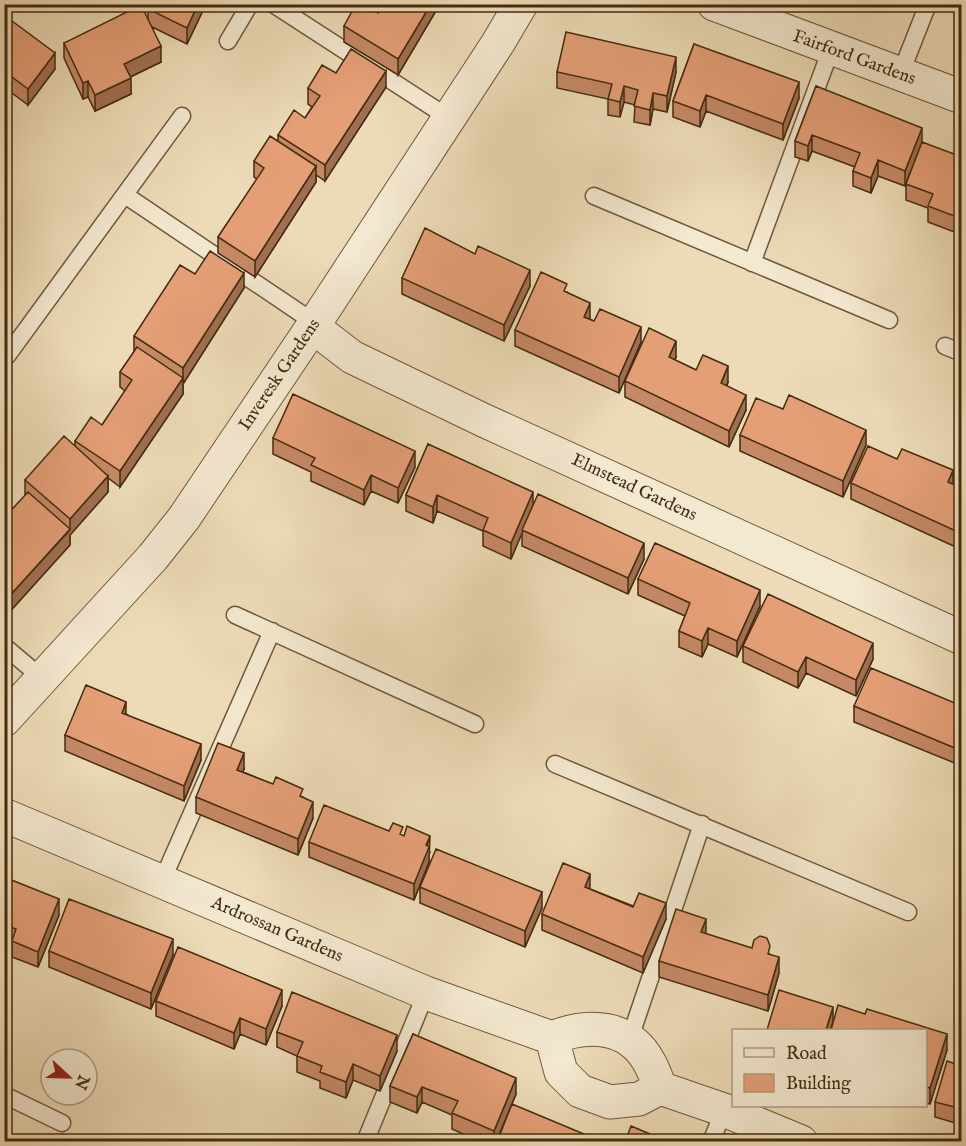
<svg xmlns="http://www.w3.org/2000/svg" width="966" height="1146" font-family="'IM FELL English',serif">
<rect width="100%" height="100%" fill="#eddbb7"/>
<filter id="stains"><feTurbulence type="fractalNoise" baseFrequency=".00333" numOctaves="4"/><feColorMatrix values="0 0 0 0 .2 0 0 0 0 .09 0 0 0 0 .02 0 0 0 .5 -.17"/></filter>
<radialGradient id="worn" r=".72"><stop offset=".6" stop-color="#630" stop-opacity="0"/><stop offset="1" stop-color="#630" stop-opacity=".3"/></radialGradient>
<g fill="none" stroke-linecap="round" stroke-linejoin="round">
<defs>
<path id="lane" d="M273,4L449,118
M228,41L250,4
M900,75L928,4
M125,195L315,323
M594,196L889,320
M752,263L831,49
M945,346L962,353
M7,356L182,116
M235,615L475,724
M4,646L43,679
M555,764L908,912
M162,881L272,631
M630,1038L702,824
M4,1095L62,1123
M365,1142L426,993
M711,1142L724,1110"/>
<path id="street" d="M714,4L962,97
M313,327L352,357L483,420L962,638
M4,720L153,557L184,518L315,323L498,43L521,4
M4,815L426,993L552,1038C588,1023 629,1025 649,1062C654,1070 657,1080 660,1088
M552,1038L561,1072L580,1091L610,1102L639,1099L660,1088L724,1110L801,1142"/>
</defs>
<use href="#lane" stroke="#6e5839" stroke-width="19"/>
<use href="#street" stroke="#6e5839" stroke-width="35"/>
<use href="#lane" stroke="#f3e8d0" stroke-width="16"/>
<use href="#street" stroke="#f3e8d0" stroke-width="33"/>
</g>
<path fill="#c58966" stroke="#442c0f" stroke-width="1.5" d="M206,4L187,44L152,27L161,62L130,77L131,94L95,111L88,97L83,99L64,58V43L148,19V9Z
M383,4H440L398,75L344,42V26L378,13Z
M954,4H962V8Z
M4,15L55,69L28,105L4,87Z
M694,44L799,98L783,140L706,111L700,127L673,117V101Z
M557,72H676L667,112L653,109L650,125L634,122L635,105L624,102L620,117L608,115V99L557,88Z
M336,73L386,87L325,181L316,175V182L255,277L218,253V237L257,179L254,177V161L278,141V135L305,118L312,107L308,104V88Z
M816,86L922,143L962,157V235L928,222V208L906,200V184L913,166L905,186L878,176L871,193L853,186V171L855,167L812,151L808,161L795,157V141Z
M195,274L244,288L183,384V394L120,487L108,478V492L70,535V545L4,618V518L25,496V480L75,446V441L102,425L125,391L120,387V372L134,352V336Z
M402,278L530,286L504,341L402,294Z
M567,292L590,318L589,319L641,342L619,393L515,346V330Z
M676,357L675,360L696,370L728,382L727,386L746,410L729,447L625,397V381Z
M740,435L866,445L843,497L740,451Z
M273,438L415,467L398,503L371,491L364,505L311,481V472L273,454Z
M428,444L533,506L644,559L628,594L522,546V532L511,559L483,546V531L437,511L433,523L406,511V495Z
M897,459L962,488L958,548L851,499V483Z
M638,579L760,606L737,657L708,644L702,657L679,647V631L685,616L638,595Z
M743,646L873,659L856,696L806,673L798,688L743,662Z
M854,706H962V766L854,722Z
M126,714L201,760L184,801L65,751V735Z
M244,769L243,772L303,797L313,818L298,855L196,813V797Z
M389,831L403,836L430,852L429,855V862L414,900L309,857V842Z
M4,877L59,915L38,967L12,957V943L4,940Z
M420,887L542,908L525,947L420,903Z
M590,889L666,919L643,973L542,930V914Z
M706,934L770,954L779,973L768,1011L659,977V961Z
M49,951L173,955L151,1009L49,967Z
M156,1001L282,1006L266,1045L240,1034L234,1049L156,1016Z
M926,1030L947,1050L930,1104L926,1103Z
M277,1032L397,1051L380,1091L353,1080L346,1098L320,1088V1081L297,1072V1056L277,1047Z
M413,1034L516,1094L496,1142H481L452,1129V1115L422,1102L417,1113L390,1102V1086Z
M962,1066V1125L935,1117V1102Z"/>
<path fill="#a06f53" stroke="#442c0f" stroke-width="1.5" d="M198,4H206L187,44V28Z
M431,4H440L398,75V59Z
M161,46V62L124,80V64Z
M55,53V69L28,105V89Z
M676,57V72L667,112V96Z
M386,71V87L325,181V165Z
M131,78V94L95,111V95Z
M88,81V97L83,99V83Z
M799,82V98L783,140V124Z
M624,86V102L620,117V102Z
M653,93V109L650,125V110Z
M706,95V111L700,127V111Z
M922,128V143L905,186V171Z
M812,135V151L808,161V146Z
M878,160V176L871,193V178Z
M316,166V182L255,277V261Z
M530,270V286L504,341V325Z
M244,273V288L183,384V368Z
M590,303V318L584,333V317Z
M641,327V342L619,393V377Z
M676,341V357L669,373V357Z
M728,366V382L721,399V383Z
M183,378V394L120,487V471Z
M746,395V410L729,447V431Z
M866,430V445L843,497V481Z
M415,451V467L398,503V488Z
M953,470V486L948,482Z
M371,475V491L364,505V490Z
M108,476V492L70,535V545L4,618V602L70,530V519Z
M533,492V508L511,559V543Z
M437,495V511L433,523V507Z
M962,525V541L958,548V532Z
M644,543V559L628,594V578Z
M760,590V606L737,657V641Z
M708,628V644L702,657V641Z
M873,643V659L856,696V680Z
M806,657V673L798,688V672Z
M126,702V718L122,713Z
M201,744V760L184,801V786Z
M244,753V769L237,785V770Z
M313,802V818L298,855V839Z
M430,836L429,862L414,900V884Z
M590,874V890L585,887Z
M542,892V908L525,947V931Z
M59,899V915L38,967V952Z
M666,903V919L643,973V957Z
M706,919V934L701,932Z
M173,939V955L151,1009V993Z
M779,957V973L768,1011V995Z
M282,990V1006L266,1045V1029Z
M833,1007V1023L830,1030H826Z
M240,1018V1034L234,1049V1033Z
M947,1034V1050L930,1104V1088Z
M397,1035V1051L380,1091V1076Z
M353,1064V1080L346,1098V1082Z
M516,1078V1094L496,1142H494V1131Z
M422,1087V1102L417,1113V1097Z"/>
<path fill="#e59f77" stroke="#442c0f" stroke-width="1.5" d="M150,4H198L187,28L148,9Z
M356,4H363L378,13L383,4H431L398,59L344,26Z
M141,5L161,46L124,64L131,78L95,95L88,81L83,83L64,43Z
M4,15L55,53L28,89L4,71Z
M566,32L676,57L667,96L653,93L650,110L634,106L638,90L624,86L620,102L608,99L612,84L557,72Z
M694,44L799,82L783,124L706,95L700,111L673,101Z
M351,49L386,71L325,165L278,135L294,110L305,118L320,96L308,88L322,65L336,73Z
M816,86L922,128L905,171L878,160L871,178L853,171L860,153L812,135L808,146L795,141Z
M270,136L316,166L255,261L218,237L264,168L254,161Z
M922,142L962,157V219L928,206L933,194L906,184Z
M425,228L475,254L478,246L530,270L504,325L402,278Z
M210,251L244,273L183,368L134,336L180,265L195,274Z
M541,272L567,284L564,291L590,303L584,317L594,321L600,309L641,327L619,377L515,330Z
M649,328L676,341L669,357L696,370L703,355L728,366L721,383L746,395L729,431L625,381Z
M137,347L183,378L120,471L75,441L91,417L102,425L132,380L120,372Z
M293,394L415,451L398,488L371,475L364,490L311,465L315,458L273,438Z
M789,395L866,430L843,481L740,435L756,398L783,409Z
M64,436L108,476L70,519L25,480Z
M428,444L533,492L511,543L483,530L488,518L437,495L433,507L406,495Z
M868,446L897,459L902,449L953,470L948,482L962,488V525L958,532L851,483Z
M28,492L70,529L4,602V518Z
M538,494L644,543L628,578L522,530Z
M655,543L760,590L737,641L708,628L702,641L679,631L690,603L638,579Z
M768,594L873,643L856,680L806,657L798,672L743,646Z
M871,668L962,706V751L854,706Z
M86,685L126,702L122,713L201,744L184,786L65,735Z
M218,743L244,753L237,770L273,784L276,777L303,789L300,796L313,802L298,839L196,797Z
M324,805L389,831L393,823L403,827L400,834L404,836L407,826L430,836L426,845L429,847L414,884L309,842Z
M436,849L542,892L525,931L420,887Z
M563,863L590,874L585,887L633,907L639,893L666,903L643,957L542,914Z
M4,877L59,899L38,952L12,941L16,929L4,925Z
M69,899L173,939L151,993L49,951Z
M676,909L706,919L701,932L752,948L754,940L760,936L767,938L770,946L768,954L779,957L768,995L659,961Z
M178,947L282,990L266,1029L240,1018L234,1033L156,1001Z
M779,990L833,1007L826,1030H767Z
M292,992L397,1035L380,1076L353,1064L346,1082L320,1072L322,1066L297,1056L303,1042L277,1032Z
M838,1005L865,1014L867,1009L947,1034L930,1088L926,1087V1030H831Z
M413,1034L516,1078L494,1131L452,1113L458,1101L422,1087L417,1097L390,1086Z
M947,1061L962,1066V1109L935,1102Z
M512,1104L603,1142H497Z
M631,1126L669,1142H625Z"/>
<g text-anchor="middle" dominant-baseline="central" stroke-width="4.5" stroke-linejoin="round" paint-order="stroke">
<g font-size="18" fill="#442c0f" stroke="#f3e8d0">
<text transform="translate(854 58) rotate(20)">Fairford Gardens</text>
<text transform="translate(280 375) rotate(-56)">Inveresk Gardens</text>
<text transform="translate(634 488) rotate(25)">Elmstead Gardens</text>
<text transform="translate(277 930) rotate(23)">Ardrossan Gardens</text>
</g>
</g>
<rect width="966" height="1146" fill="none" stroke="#eddbb7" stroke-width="24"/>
<rect x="6" y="6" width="954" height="1134" fill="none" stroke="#442c0f" stroke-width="3"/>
<rect x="12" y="12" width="942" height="1122" fill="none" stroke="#442c0f" stroke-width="1.5"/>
<rect x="732" y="1029" width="195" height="78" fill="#f3e8d0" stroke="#ad9d83" stroke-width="1.5"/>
<rect x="744" y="1048" width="30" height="9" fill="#f3e8d0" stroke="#ad9d83" stroke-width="1.5"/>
<text x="786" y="1059" font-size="18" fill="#442c0f">Road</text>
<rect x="744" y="1074" width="30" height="18" fill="#e59f77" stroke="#ad9d83" stroke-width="1.5"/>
<text x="786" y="1089" font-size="18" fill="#442c0f">Building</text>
<g transform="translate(69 1077) rotate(112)"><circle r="28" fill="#f3e8d0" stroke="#ad9d83" stroke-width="1.5"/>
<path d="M0-4.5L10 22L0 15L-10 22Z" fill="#8f2418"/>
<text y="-9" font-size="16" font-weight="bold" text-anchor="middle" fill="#442c0f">N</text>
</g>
<rect width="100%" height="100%" filter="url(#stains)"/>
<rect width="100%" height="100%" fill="url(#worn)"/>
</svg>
